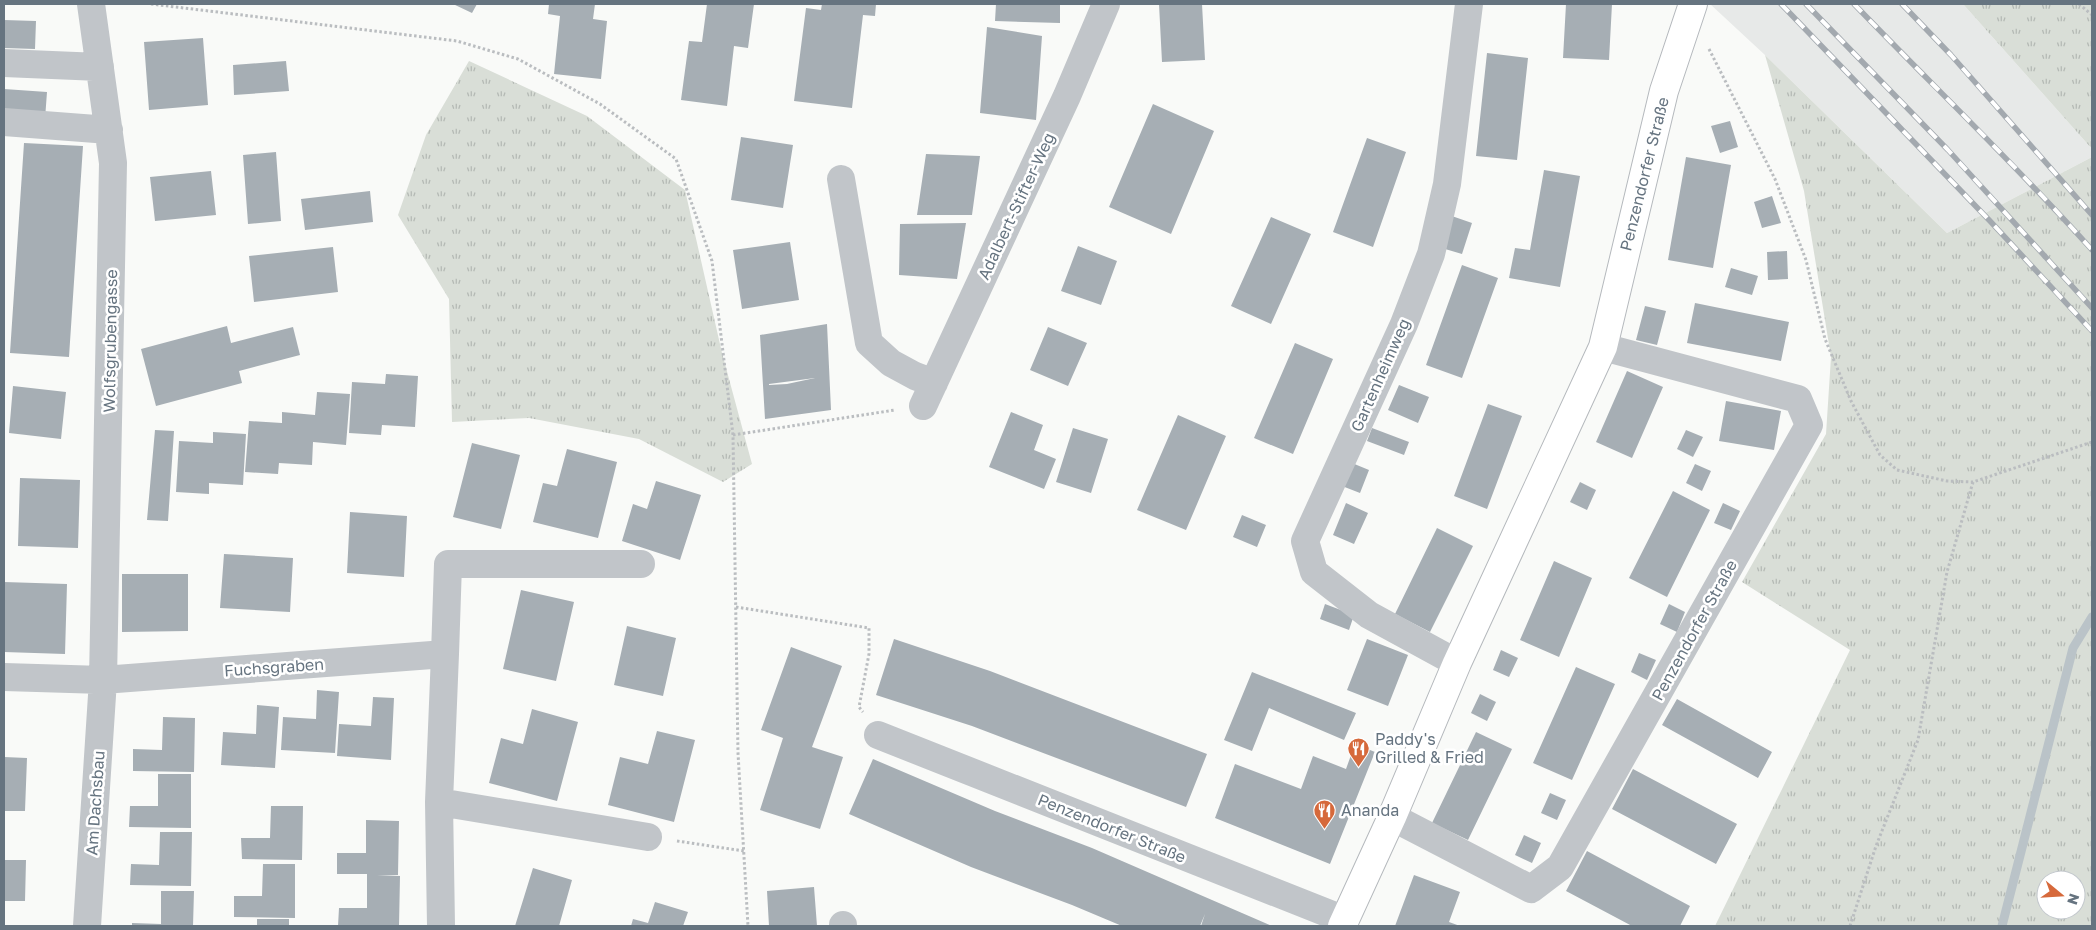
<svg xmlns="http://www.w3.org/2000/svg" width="2096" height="930" font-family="'Golos Text',sans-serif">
<defs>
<pattern id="grass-tufts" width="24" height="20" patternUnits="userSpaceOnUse" patternTransform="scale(1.25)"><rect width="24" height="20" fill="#d9ded7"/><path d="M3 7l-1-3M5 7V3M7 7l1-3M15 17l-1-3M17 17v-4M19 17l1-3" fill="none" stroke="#b4b9b4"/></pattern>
</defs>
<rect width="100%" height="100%" fill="#f9faf8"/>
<path fill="#e7e9e8" d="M1710,4H1963L2092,149V157L1947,233L1765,55Z"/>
<path fill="url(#grass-tufts)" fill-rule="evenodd" d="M1963,4H2092V149Z
M1765,55L1947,233L2092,157V926H1715L1850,650L1742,582L1826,434L1831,357L1804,191ZM2046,880H2076V910H2046Z
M469,61L587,116L685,190L722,353L752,464L723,482L639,439L529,418L452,422L449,299L398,215L426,135Z"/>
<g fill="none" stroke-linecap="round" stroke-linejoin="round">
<path stroke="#bac3c8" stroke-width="9" d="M2002,926L2073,648L2092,617"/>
</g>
<path fill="#a6aeb4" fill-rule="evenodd" d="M453,4H477L472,13Z
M549,4H595L593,19L607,21L601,79L554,74L560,16L548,14Z
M707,4H754L748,48L734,46L727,106L681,100L689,41L702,42Z
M822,4H876L875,16L863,15L852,108L794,101L806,8L821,10Z
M996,4H1060V23L995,21Z
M1159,4H1202L1205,60L1162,62Z
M1566,4H1612L1609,60L1563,58Z
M4,20L36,21L35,49L4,48Z
M987,27L1042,36L1036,120L980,113Z
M203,38L208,105L149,110L144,42Z
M1487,53L1528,58L1517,160L1476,156Z
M286,61L289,91L234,95L233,65Z
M4,89L47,92L45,119L4,116Z
M1153,104L1214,131L1171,234L1109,207Z
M1730,121L1738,147L1720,153L1711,126Z
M741,137L793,145L783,208L731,200Z
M1367,138L1406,152L1373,247L1333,232Z
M24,143L83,146L69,357L10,353Z
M276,152L281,221L248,224L243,155Z
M926,154L980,156L972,215H917Z
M1686,157L1731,165L1713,268L1668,260Z
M1544,170L1580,176L1560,287L1509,278L1515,248L1530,250Z
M211,171L216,215L155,221L150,177Z
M370,191L373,222L305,230L301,199Z
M1772,196L1781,223L1762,228L1754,202Z
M1446,214L1472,223L1462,254L1435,246Z
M1271,217L1311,234L1271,324L1231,306Z
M966,223L957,279L899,275L900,224Z
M790,242L799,300L742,309L733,250Z
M1078,246L1117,261L1101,305L1061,291Z
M333,247L338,292L254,302L249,256Z
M1787,251L1788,279L1768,280L1767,252Z
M1462,265L1498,278L1462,378L1426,365Z
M1731,268L1758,276L1752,295L1725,287Z
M1695,303L1789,322L1781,361L1687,343Z
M1645,306L1666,311L1657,345L1636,340Z
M827,324L831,410L765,419L760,335ZM815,378L787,384L769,385V384Z
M227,326L231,343L293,327L300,355L239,371L242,383L156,406L141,349Z
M1048,327L1087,343L1068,386L1030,370Z
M1295,343L1333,359L1293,454L1254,438Z
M1627,371L1663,387L1632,458L1596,442Z
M386,374L418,376L415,427L382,425L381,435L349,433L352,382L385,384Z
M1399,385L1429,397L1418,423L1388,410Z
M13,386L66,392L61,439L9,433Z
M317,392L350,394L346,445L313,442L312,465L279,463L278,474L245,472L249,421L282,423V412L315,415Z
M1726,401L1781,411L1774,450L1719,441Z
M1488,404L1522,416L1487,509L1454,496Z
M1011,412L1043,425L1034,450L1056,459L1044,489L989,467Z
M1178,415L1226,436L1186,530L1137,510Z
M1073,428L1108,439L1091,493L1056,482Z
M1372,428L1409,442L1404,455L1367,441Z
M155,430L174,431L168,521L147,520Z
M1686,430L1703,437L1693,457L1677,449Z
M213,432L246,434L243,485L209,483V494L176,492L179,441L213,443Z
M472,443L520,455L501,529L453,517Z
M567,449L617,462L598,538L533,522L543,483L557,486Z
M1352,463L1369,470L1360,493L1342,486Z
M1695,464L1711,471L1702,491L1686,483Z
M20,478L80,480L78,548L18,546Z
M656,481L701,495L680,560L622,541L633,504L647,509Z
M1580,482L1596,490L1587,510L1570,502Z
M1673,491L1710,510L1667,597L1629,578Z
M1346,503L1368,513L1354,544L1333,535Z
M1723,503L1740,511L1731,530L1714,523Z
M350,512L407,516L404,577L347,573Z
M1242,515L1266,525L1257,547L1233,537Z
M1437,528L1473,546L1430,632L1395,614Z
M224,554L293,558L290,612L220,608Z
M1554,561L1592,578L1559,657L1520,640Z
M122,574H188V631L122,632Z
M4,582L67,584L65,654L4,652Z
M521,590L574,602L556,681L503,669Z
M1325,604L1354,615L1349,630L1320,619Z
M1669,604L1685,612L1677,632L1660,624Z
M627,626L676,638L663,696L614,685Z
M894,639L990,671L1207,754L1186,807L972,726L876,695Z
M1367,639L1408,655L1388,706L1347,690Z
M791,647L842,666L812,747L843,757L820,829L760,810L783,738L761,730Z
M1501,650L1518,658L1509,677L1493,670Z
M1639,653L1656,660L1647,680L1631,672Z
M1576,667L1615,684L1572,780L1533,763Z
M1252,672L1356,713L1344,740L1269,708L1252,751L1224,740Z
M317,690L339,692L335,753L281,750L283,717L316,719Z
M1480,694L1496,702L1487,721L1471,713Z
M373,697L394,698L391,760L337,756L339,724L371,726Z
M1677,699L1772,752L1758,778L1662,725Z
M257,705L279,707L275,768L221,765L223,732L256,734Z
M532,709L578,722L557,801L489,783L501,738L523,744Z
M163,717L195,718L194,772L133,771V749L162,750Z
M657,731L695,740L674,822L608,805L620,757L648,764Z
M1476,732L1512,749L1468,840L1432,823Z
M1355,744L1375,752L1330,864L1215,818L1235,764L1301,789L1313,756L1346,769Z
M4,757L27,758L25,811H4Z
M873,759L995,811L1092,848L1272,926H1201L1205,914L1200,926H1122L1072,905L971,867L849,814Z
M1633,769L1737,824L1716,864L1612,809Z
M158,774H191V828L129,827L130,806H158Z
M1550,793L1566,800L1557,820L1541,813Z
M271,806H303L302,860L242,859L241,838H270Z
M366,820L399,821L398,875H377L400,876L399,926H338L339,908H367V874H337V853H366Z
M160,832H192L191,886L130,885L131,864L159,865Z
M1524,835L1541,843L1532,863L1515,855Z
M1587,851L1690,906L1680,926H1632L1566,891Z
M4,860H26L25,901H4Z
M263,864H295V918L234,917V896H262Z
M533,868L572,880L559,926H515Z
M1414,875L1460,892L1449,922L1460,926H1395Z
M814,887L817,926H769L767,891Z
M161,891H194L193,926H132V923L161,924Z
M655,902L688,912L683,926H631L633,919L648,923Z
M257,919H289V926H257Z"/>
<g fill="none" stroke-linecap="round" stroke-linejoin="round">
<defs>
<path id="major" d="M1342,926L1392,817L1457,663L1603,347L1664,91L1693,4"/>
</defs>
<use href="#major" stroke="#b5b9bd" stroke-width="30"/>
<path stroke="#babdc0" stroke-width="3" stroke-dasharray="2.5 2.5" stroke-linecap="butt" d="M151,4L457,41L518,59L600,104L676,159L712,261L733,435L738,753L748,926
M2079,4L2092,15
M1709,49L1775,179L1806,260L1825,339L1851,401L1880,455L1897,470L1947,481L1973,482
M733,435L895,410
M736,607L869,628V654L859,707L863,712
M677,841L744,851
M1850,926L1876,846L1918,740L1947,572L1973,482L2092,442"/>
<path stroke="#c1c5c9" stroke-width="28" d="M4,63L100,67
M4,122L109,130
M841,179L869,343L891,363L915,376L934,383
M923,406L1067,96L1106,4
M445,654L448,564H641
M1457,663L1369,615L1314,572L1305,541L1404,324L1431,254L1447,184L1469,4
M4,677L103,680L445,654L439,802L441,926
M878,735L1345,920
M439,802L648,837
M1392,817L1531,889L1560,867L1809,425L1798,399L1603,347
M843,925V926
M87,926L103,680L113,163L91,4"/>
<use href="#major" stroke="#fff" stroke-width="28"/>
<defs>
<path id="rail" d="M1781,4L1990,221L2092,331
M1806,4L1948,150L2092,308
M1854,4C1933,86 2016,165 2092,250
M1902,4L1951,55L2092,215"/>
</defs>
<use href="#rail" stroke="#a3a9af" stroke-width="5.5"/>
<use href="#rail" stroke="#fff" stroke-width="4" stroke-dasharray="11" stroke-linecap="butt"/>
</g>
<defs>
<symbol id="restaurant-pin" viewBox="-11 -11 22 30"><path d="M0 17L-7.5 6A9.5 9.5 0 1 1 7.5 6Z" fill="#d6693b" stroke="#fff"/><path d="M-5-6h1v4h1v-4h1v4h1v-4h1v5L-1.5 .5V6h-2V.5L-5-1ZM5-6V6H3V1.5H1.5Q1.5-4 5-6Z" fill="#fff"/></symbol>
</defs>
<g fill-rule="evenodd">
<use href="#restaurant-pin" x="1346" y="736" width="25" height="34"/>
<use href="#restaurant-pin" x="1312" y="798" width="25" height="34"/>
</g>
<g text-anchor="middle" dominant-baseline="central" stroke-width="5" stroke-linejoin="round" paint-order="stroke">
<g font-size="16" fill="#667480" stroke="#fff">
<text transform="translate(1644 174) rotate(-76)">Penzendorfer Straße</text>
<text transform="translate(1016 206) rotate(-65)">Adalbert-Stifter-Weg</text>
<text transform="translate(110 341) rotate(-89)">Wolfsgrubengasse</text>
<text transform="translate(1380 375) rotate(-66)">Gartenheimweg</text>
<text transform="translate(1694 630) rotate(-61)">Penzendorfer Straße</text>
<text transform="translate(274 667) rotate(-4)">Fuchsgraben</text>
<text transform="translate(95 803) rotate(-86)">Am Dachsbau</text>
<text transform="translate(1112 828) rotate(22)">Penzendorfer Straße</text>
</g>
<g font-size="16" fill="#667480" stroke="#fff" text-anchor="start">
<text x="1375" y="739">Paddy's<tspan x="1375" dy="18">Grilled &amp; Fried</tspan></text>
<text x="1341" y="810">Ananda</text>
</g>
</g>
<rect width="2096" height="930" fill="none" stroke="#667480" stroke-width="10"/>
<g transform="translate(2061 895) rotate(108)"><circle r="24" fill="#ffffff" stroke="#c2c7cc"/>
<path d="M0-4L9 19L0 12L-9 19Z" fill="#d6693b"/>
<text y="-8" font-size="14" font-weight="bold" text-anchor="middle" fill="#667480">N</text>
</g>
</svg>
